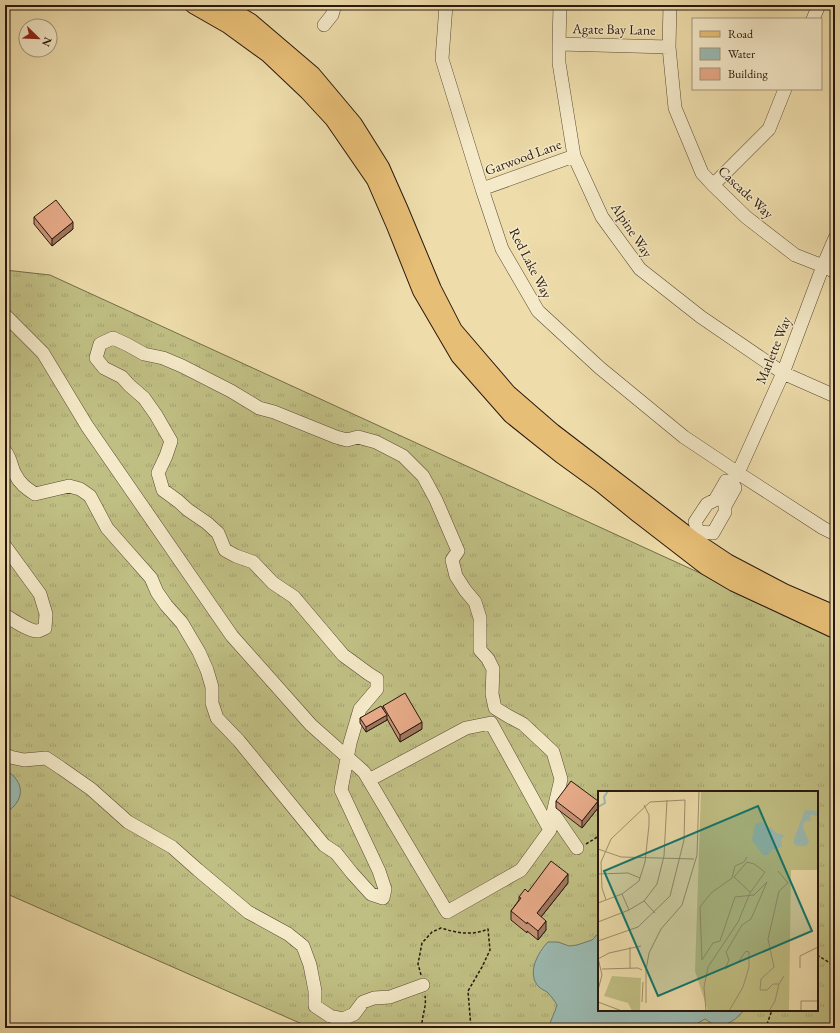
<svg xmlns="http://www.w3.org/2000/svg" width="840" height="1033" font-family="'EB Garamond',serif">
<defs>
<pattern id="grass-tufts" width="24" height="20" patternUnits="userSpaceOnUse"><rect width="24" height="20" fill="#c0bf83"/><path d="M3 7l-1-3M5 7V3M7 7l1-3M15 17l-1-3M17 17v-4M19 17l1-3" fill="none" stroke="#a5a370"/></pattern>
</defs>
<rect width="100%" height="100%" fill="#eeddab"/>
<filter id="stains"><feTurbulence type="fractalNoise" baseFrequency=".005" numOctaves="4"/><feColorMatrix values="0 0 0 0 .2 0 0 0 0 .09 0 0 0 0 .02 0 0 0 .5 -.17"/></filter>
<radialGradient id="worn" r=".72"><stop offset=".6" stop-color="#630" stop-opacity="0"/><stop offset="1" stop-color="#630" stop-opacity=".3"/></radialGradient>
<path fill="url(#grass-tufts)" stroke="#746c48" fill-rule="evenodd" d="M5,270L50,275L835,635V1028H311L5,893ZM599,792H817V1010H599Z"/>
<path fill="#9bbab1" stroke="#6d7970" d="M5,770C26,781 25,802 5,813Z
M599,933V1010H744C738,1018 727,1027 716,1025C712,1024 708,1021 705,1019L698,1023L694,1028H549C550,1020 555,1013 557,1005C554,1000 551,996 547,992C544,990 541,989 539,987C526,974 538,952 548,942H558L569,946L577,945L592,940Z"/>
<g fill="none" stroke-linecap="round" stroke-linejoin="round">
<defs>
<path id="minor" d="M446,5L442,59L482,189L502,249L538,311L600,368L684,437L738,473L823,528L835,534
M560,5L559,44V63L574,156L602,217L640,269L701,317L783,373L835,396
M670,5L669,47L675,108L702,173L713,185L746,217L795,255L823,266L835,272
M813,19L819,5
M324,25L332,15L335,5
M559,44L669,47
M713,185L769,129L785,89
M482,189L574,156
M5,315L43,353L87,426L232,636L311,725L364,772L447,912L521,870L550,830L491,723L466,728L369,780
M5,451C11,458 11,467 15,474C20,484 26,488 35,494L69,486L80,489L90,496L107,528L121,544L151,578L157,592L166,605L182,623L199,652L207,670L212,687V703L217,718L239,741L324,845L336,853L352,873L371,894L383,898L385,889L379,871L341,790L350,743L360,709L377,689V679L369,674L343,655L294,597L273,583L253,562L236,556L225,550L218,533L207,523L188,510L178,501L163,490L158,473L166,456L171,441L156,415L144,398L129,385L122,377L104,368L96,358L100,344L113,338L128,345L144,354L163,358L182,366L231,391L259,408L274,412L336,437L347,440L358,437L376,442L403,456L423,476L436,500L458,551L452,560L456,576L465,590L475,602L480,618V650L488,659L493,669L492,694L495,708L508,716L523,724L553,752L561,779L553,813L577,848
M732,482L738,473L783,373L823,266L835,238
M698,532L713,533L725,512V506L735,488L732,482
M694,540L698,532L695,522L707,504L715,500L726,481L732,482
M5,546L40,594L46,614L45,628C43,629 41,630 38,631C31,632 12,620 5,615
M5,754L10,757L24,760L46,758L61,768L91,789L128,822L172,847L198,870L248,912L288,934L303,946L310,965L315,991V1006L330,1016L343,1019L354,1014L363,1002L374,998L390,997L423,985"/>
<path id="major" d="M193,5L228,25L268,54L308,92L333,119L375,180L395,226L421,291L459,356L511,415L561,455L601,484L639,515L705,566L734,583L835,630
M222,5L251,22L312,74L354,124L381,167L400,210L433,289L454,330L508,393L553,432L694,540L727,562L784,592L835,614"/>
</defs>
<use href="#minor" stroke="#5a4935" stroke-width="14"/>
<use href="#major" stroke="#29180e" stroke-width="18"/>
<path stroke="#29180e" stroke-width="1.5" stroke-dasharray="3 2" stroke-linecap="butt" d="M586,844L599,836
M817,955L835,966
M421,975L418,964L422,943L432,932L441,928C457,933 472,936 488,929L490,950L482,967L468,991L471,1028
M422,1028C421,1017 427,1007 425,996
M764,1028L766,1027L772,1010"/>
<use href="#minor" stroke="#f4e9c8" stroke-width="13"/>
<use href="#major" stroke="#e7be76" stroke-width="16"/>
</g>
<path fill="#c59174" stroke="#29180e" d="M34,217L73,229L52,246L34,224Z
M383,706L422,729L400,742L387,719V720L366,732L360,723V718L383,709Z
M556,801L598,808L582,828L556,808Z
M568,883L541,917L546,930L538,940L527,931V933L511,920V911L519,900V897L528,892Z"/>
<path fill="#a0765e" stroke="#29180e" d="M73,222V229L52,246V239Z
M387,715V720L366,732V727Z
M422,722V729L400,742V735Z
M598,801V808L582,828V821Z
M568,874V883L537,922V913Z
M546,921V930L538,940V931Z"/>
<path fill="#e5a987" stroke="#29180e" d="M56,200L73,222L52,239L34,217Z
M405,693L422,722L400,735L383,706Z
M381,706L387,715L366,727L360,718Z
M571,781L598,801L582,821L556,801Z
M551,861L568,874L537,913L546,921L538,931L527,922V924L511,911L521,898L519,897L525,889L528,892Z"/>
<g text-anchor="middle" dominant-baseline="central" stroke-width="3" stroke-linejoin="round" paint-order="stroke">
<g font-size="14" fill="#29180e" stroke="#f4e9c8">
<text transform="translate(614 29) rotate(1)">Agate Bay Lane</text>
<text transform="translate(523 157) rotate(-20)">Garwood Lane</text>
<text transform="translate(746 192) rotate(43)">Cascade Way</text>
<text transform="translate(632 230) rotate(56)">Alpine Way</text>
<text transform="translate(531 263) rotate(63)">Red Lake Way</text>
<text transform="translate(773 350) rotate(-68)">Marlette Way</text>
</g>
</g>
<g transform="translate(598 791)">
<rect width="220" height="220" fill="#eeddab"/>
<path d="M103,0H220V79H193L191,220H110L97,180ZM14,185L43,187L42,220H34L30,212L6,205Z" fill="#c0bf83"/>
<path d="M207,19L220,20V25L212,24L213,29L206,31L205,36L211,51L208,55H200L196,53V48ZM161,31L166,32L168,37L173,36L178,42L186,44L183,49L184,56L174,59L170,64H165L154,49L157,34Z" fill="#9bbab1"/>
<path fill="none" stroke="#9bbab1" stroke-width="2" d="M0,16L7,12L6,6L10,0"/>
<path fill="none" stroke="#9f8e6c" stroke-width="1" d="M0,58L23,66L96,68M180,80L190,92L181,100L170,148L176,176L163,188L162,199H169L175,193H181L186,185M0,83L30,82L42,87M24,103L31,119M46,110L57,122M0,112L24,103L41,90L47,71L51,34V24L46,14M0,131L31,119L46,110L59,93L66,65L69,9M0,150L40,136L72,105L86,49L87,9L52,11L13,48L3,71L4,97L8,109M32,156V178M0,167L4,184L0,199M0,168L11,162L43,155M202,177V165L220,156M4,178L40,177L44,179M0,211L24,220M44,211L45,191M48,212V179L51,162L63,138L84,114L99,64L101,0M108,220L106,196L110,176L140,131L152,102L167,81L156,73L149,71L136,86L152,101M131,220L145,196L151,176V161L148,160L141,170L127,178L131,169L128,161L144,134L153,128L169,91L156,104L137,106L122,150L115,152L104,169L102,116L113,102L134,87L137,75L146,71L149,66M171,220L177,210L181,193M203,220V210H220"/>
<path fill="#0f766e" fill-opacity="0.15" stroke="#0f766e" stroke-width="2" d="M160,15L214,140L60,205L6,80Z"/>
<rect width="220" height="220" fill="none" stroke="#29180e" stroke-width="2"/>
</g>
<rect width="840" height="1033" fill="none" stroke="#eeddab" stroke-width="20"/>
<rect x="6" y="6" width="828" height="1021" fill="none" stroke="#29180e" stroke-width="2"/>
<rect x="10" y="10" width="820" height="1013" fill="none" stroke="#29180e"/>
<rect x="692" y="18" width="130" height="72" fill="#f4e9c8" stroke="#a3957e"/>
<rect x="700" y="31" width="20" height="6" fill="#e7be76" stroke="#a3957e"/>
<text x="728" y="38" font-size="12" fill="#29180e">Road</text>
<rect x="700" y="48" width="20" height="12" fill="#9bbab1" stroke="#a3957e"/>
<text x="728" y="58" font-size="12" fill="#29180e">Water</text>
<rect x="700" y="68" width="20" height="12" fill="#e5a987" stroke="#a3957e"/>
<text x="728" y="78" font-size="12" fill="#29180e">Building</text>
<g transform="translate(38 38) rotate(113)"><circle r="19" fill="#f4e9c8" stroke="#a3957e"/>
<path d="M0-3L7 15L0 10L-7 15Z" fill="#8f2418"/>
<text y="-6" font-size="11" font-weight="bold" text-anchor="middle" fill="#29180e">N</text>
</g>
<rect width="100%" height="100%" filter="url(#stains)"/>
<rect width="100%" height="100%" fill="url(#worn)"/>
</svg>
